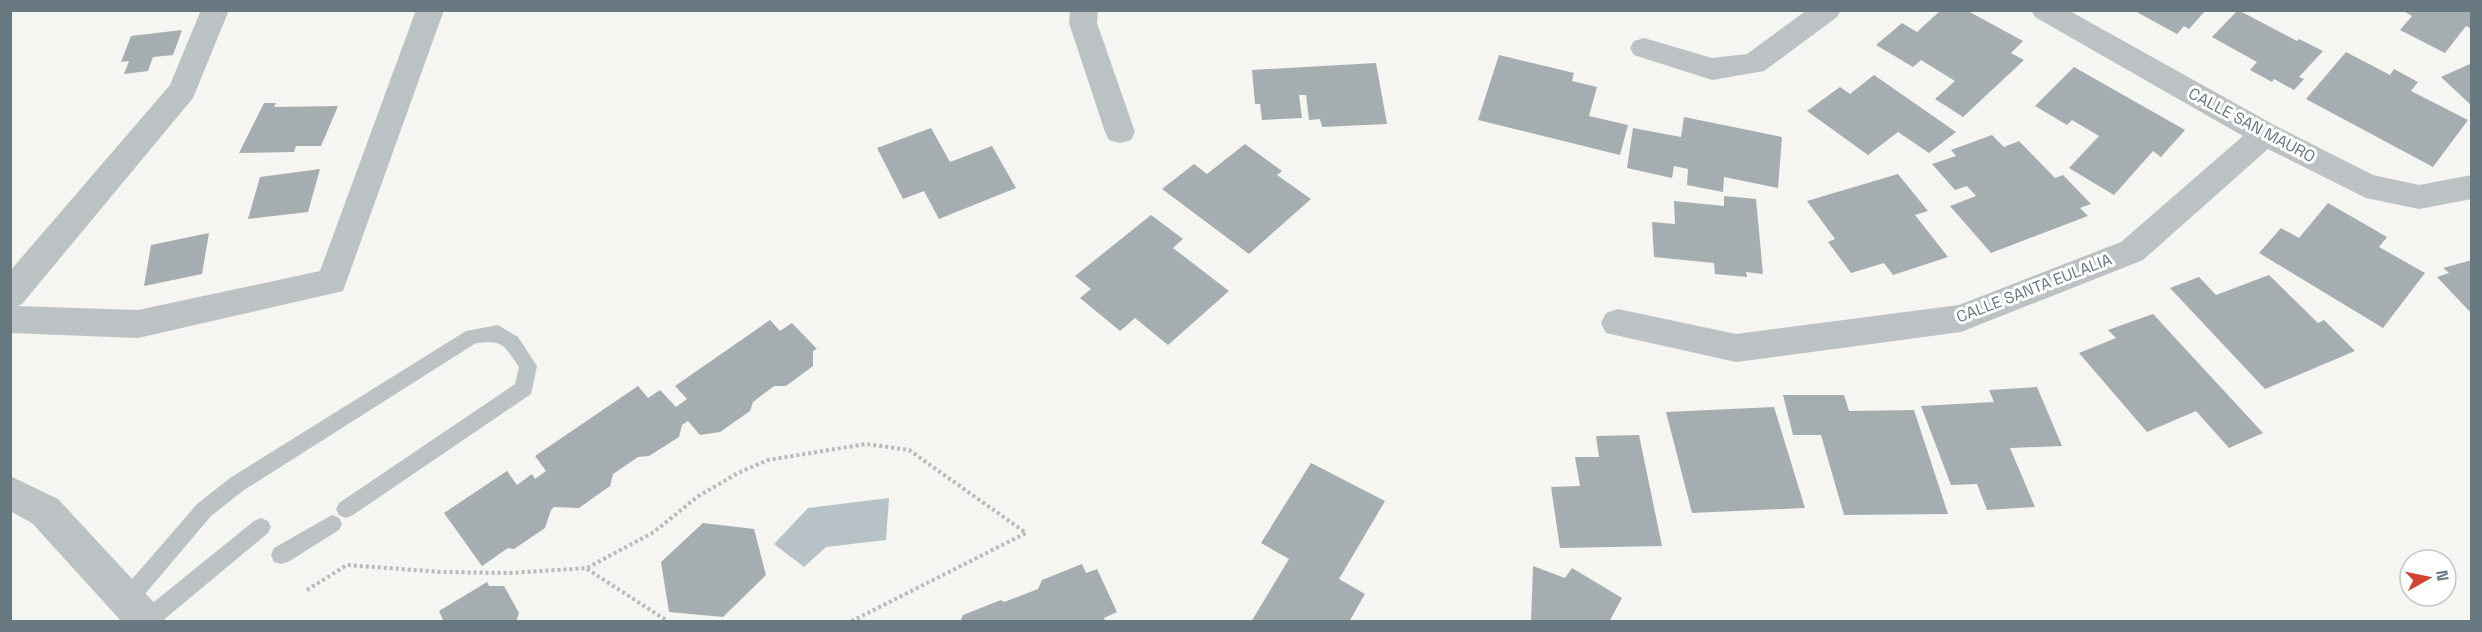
<svg xmlns="http://www.w3.org/2000/svg" width="2482" height="632" font-family="'Space Grotesk',sans-serif">
<rect width="100%" height="100%" fill="#f5f5f2"/>
<path fill="#b6c2c5" d="M889,498L886,540L826,547L804,567L774,544L808,508Z"/>
<path fill="#a5adb0" d="M1941,10H1966L2023,41L2011,53L2024,60L1963,117L1935,99L1955,81L1921,60L1913,67L1876,45L1902,23L1917,32Z
M2133,10H2206L2189,29L2184,26L2177,34Z
M2238,10L2297,41L2299,39L2323,51L2299,77L2304,79L2294,90L2274,79L2272,82L2250,70L2257,62L2212,37Z
M2402,10H2472V29L2466,26L2445,53L2400,30L2412,16Z
M182,30L173,55L153,57L148,71L124,74L129,61L121,62L131,36Z
M2346,52L2390,75L2394,69L2418,82L2411,91L2468,120L2433,167L2306,99Z
M1499,55L1574,73L1572,81L1597,87L1589,116L1628,125L1620,155L1478,120Z
M1376,63L1387,124L1322,127L1320,119L1309,120L1306,95H1299L1302,118L1262,120L1260,104H1255L1252,70Z
M2472,63V106L2441,77Z
M2074,67L2185,130L2161,157L2153,151L2114,195L2069,168L2099,136L2072,120L2067,125L2035,106Z
M1874,75L1956,132L1929,153L1898,132L1868,155L1807,111L1840,87L1850,94Z
M264,103H276L274,107L338,106L321,146H296L294,152L239,153Z
M1684,117L1782,137L1778,188L1724,177L1723,192L1687,185L1688,169L1674,166L1672,178L1627,168L1633,128L1681,137Z
M931,128L950,162L992,146L1016,188L939,219L924,191L903,199L877,148Z
M1992,135L2004,147L2019,141L2055,178L2063,175L2091,204L2080,208L2088,216L1991,253L1950,206L1976,196L1967,186L1955,190L1932,164L1956,156L1951,150Z
M1245,144L1282,171L1277,175L1311,199L1249,254L1162,189L1194,164L1207,174Z
M320,169L308,212L248,219L260,177Z
M1898,174L1928,211L1915,215L1948,257L1893,275L1884,263L1851,273L1828,242L1835,239L1807,201Z
M1724,196L1756,199L1763,274L1746,272L1747,277L1715,274L1714,263L1654,257L1652,222L1675,224L1674,201L1724,206Z
M2328,203L2387,237L2379,247L2425,273L2383,328L2259,253L2281,228L2299,238Z
M1151,215L1183,239L1173,248L1229,291L1168,345L1135,318L1120,331L1080,298L1091,289L1075,276Z
M209,233L202,274L144,286L151,245Z
M2472,260V314L2437,277L2449,273L2443,268Z
M2269,275L2318,323L2324,320L2355,351L2265,389L2170,288L2199,277L2216,295Z
M2153,314L2263,433L2229,448L2196,411L2147,432L2079,353L2116,338L2108,330Z
M770,320L780,331L792,323L817,349L813,351V366L786,386H774L753,402L750,411L720,432L700,435L688,421L682,425L679,437L649,456L638,457L613,474L610,486L579,508L554,507L551,510L545,528L514,549L508,548L482,566L444,513L507,471L517,485L532,474L535,479L546,471L535,456L638,386L648,398L660,390L676,407L687,399L675,386Z
M2037,387L2062,446L2010,448L2035,507L1987,510L1977,484L1951,485L1921,406L1994,402L1989,390Z
M1783,395H1844L1849,411L1914,410L1948,514L1844,515L1821,435H1793Z
M1774,407L1805,508L1692,513L1666,412Z
M1639,435L1662,546L1560,548L1551,487L1580,486L1575,457H1599L1596,436Z
M1311,463L1385,501L1339,579L1365,594L1349,622H1251L1289,559L1261,543Z
M703,523L754,529L766,575L723,617L669,612L661,562Z
M1082,564L1086,573L1097,569L1117,612L1104,618L1106,622H960L963,615L1001,600L1004,602L1038,589L1042,580Z
M1533,566L1565,578L1572,568L1622,598L1609,622H1531Z
M487,582L489,586H504L519,613L516,622H444L439,611Z"/>
<g fill="none" stroke-linecap="round" stroke-linejoin="round">
<path stroke="#b8bbbd" stroke-width="4" stroke-dasharray="3 3" stroke-linecap="butt" d="M587,569L669,622
M307,590L347,565L442,572L510,573L587,568L654,532L697,497L738,473L768,460L866,444L909,450L1026,533L850,622"/>
<path fill="#bcc1c3" fill-rule="evenodd" d="M498,325L518,337L537,366L531,394L353,515L346,518L339,515L336,509L339,503L515,384L519,367C503,344 504,340 476,343L244,490L211,516L134,607L127,610L120,607L117,600L120,593L197,504L230,478L466,331Z
M332,515L339,518L342,524L339,530L288,562L281,564L274,562L271,555L274,548Z
M261,518L268,521L271,527L268,533L161,622H136L139,614L254,521Z"/>
<path fill="#bcc1c3" fill-rule="evenodd" d="M201,10H229L193,98L22,304L18,306L138,310L320,271L416,10H444L343,291L138,338L10,333V271L170,85Z
M1070,10H1098L1097,23L1135,132L1131,140L1120,143L1109,140L1105,132L1069,23Z
M1807,10H1841L1837,17L1764,71L1712,80L1634,55L1630,48L1634,41L1644,38L1712,58L1747,54Z
M2031,10H2068L2276,126L2373,175L2419,185L2472,175V199L2419,209L2366,198L2268,149L2143,260L1961,332L1736,362L1606,333L1601,323L1606,313L1618,309L1736,334L1959,305L2121,242L2243,136L2035,17Z
M10,476L58,499L160,609L166,622H122L32,523L10,511Z"/>
</g>
<g text-anchor="middle" dominant-baseline="central" stroke-width="6" stroke-linejoin="round" paint-order="stroke">
<g font-size="16" fill="#677880" stroke="#fff">
<text transform="translate(2252 125) rotate(28)">CALLE SAN MAURO</text>
<text transform="translate(2034 288) rotate(-21)">CALLE SANTA EULALIA</text>
</g>
</g>
<rect width="2482" height="632" fill="none" stroke="#677880" stroke-width="24"/>
<g transform="translate(2428 578) rotate(81)"><circle r="28" fill="#ffffff" stroke="#c2c9cc" stroke-width="1.5"/>
<path d="M0-4.5L10 22L0 15L-10 22Z" fill="#d44433"/>
<text y="-9" font-size="16" font-weight="bold" text-anchor="middle" fill="#677880">N</text>
</g>
</svg>
